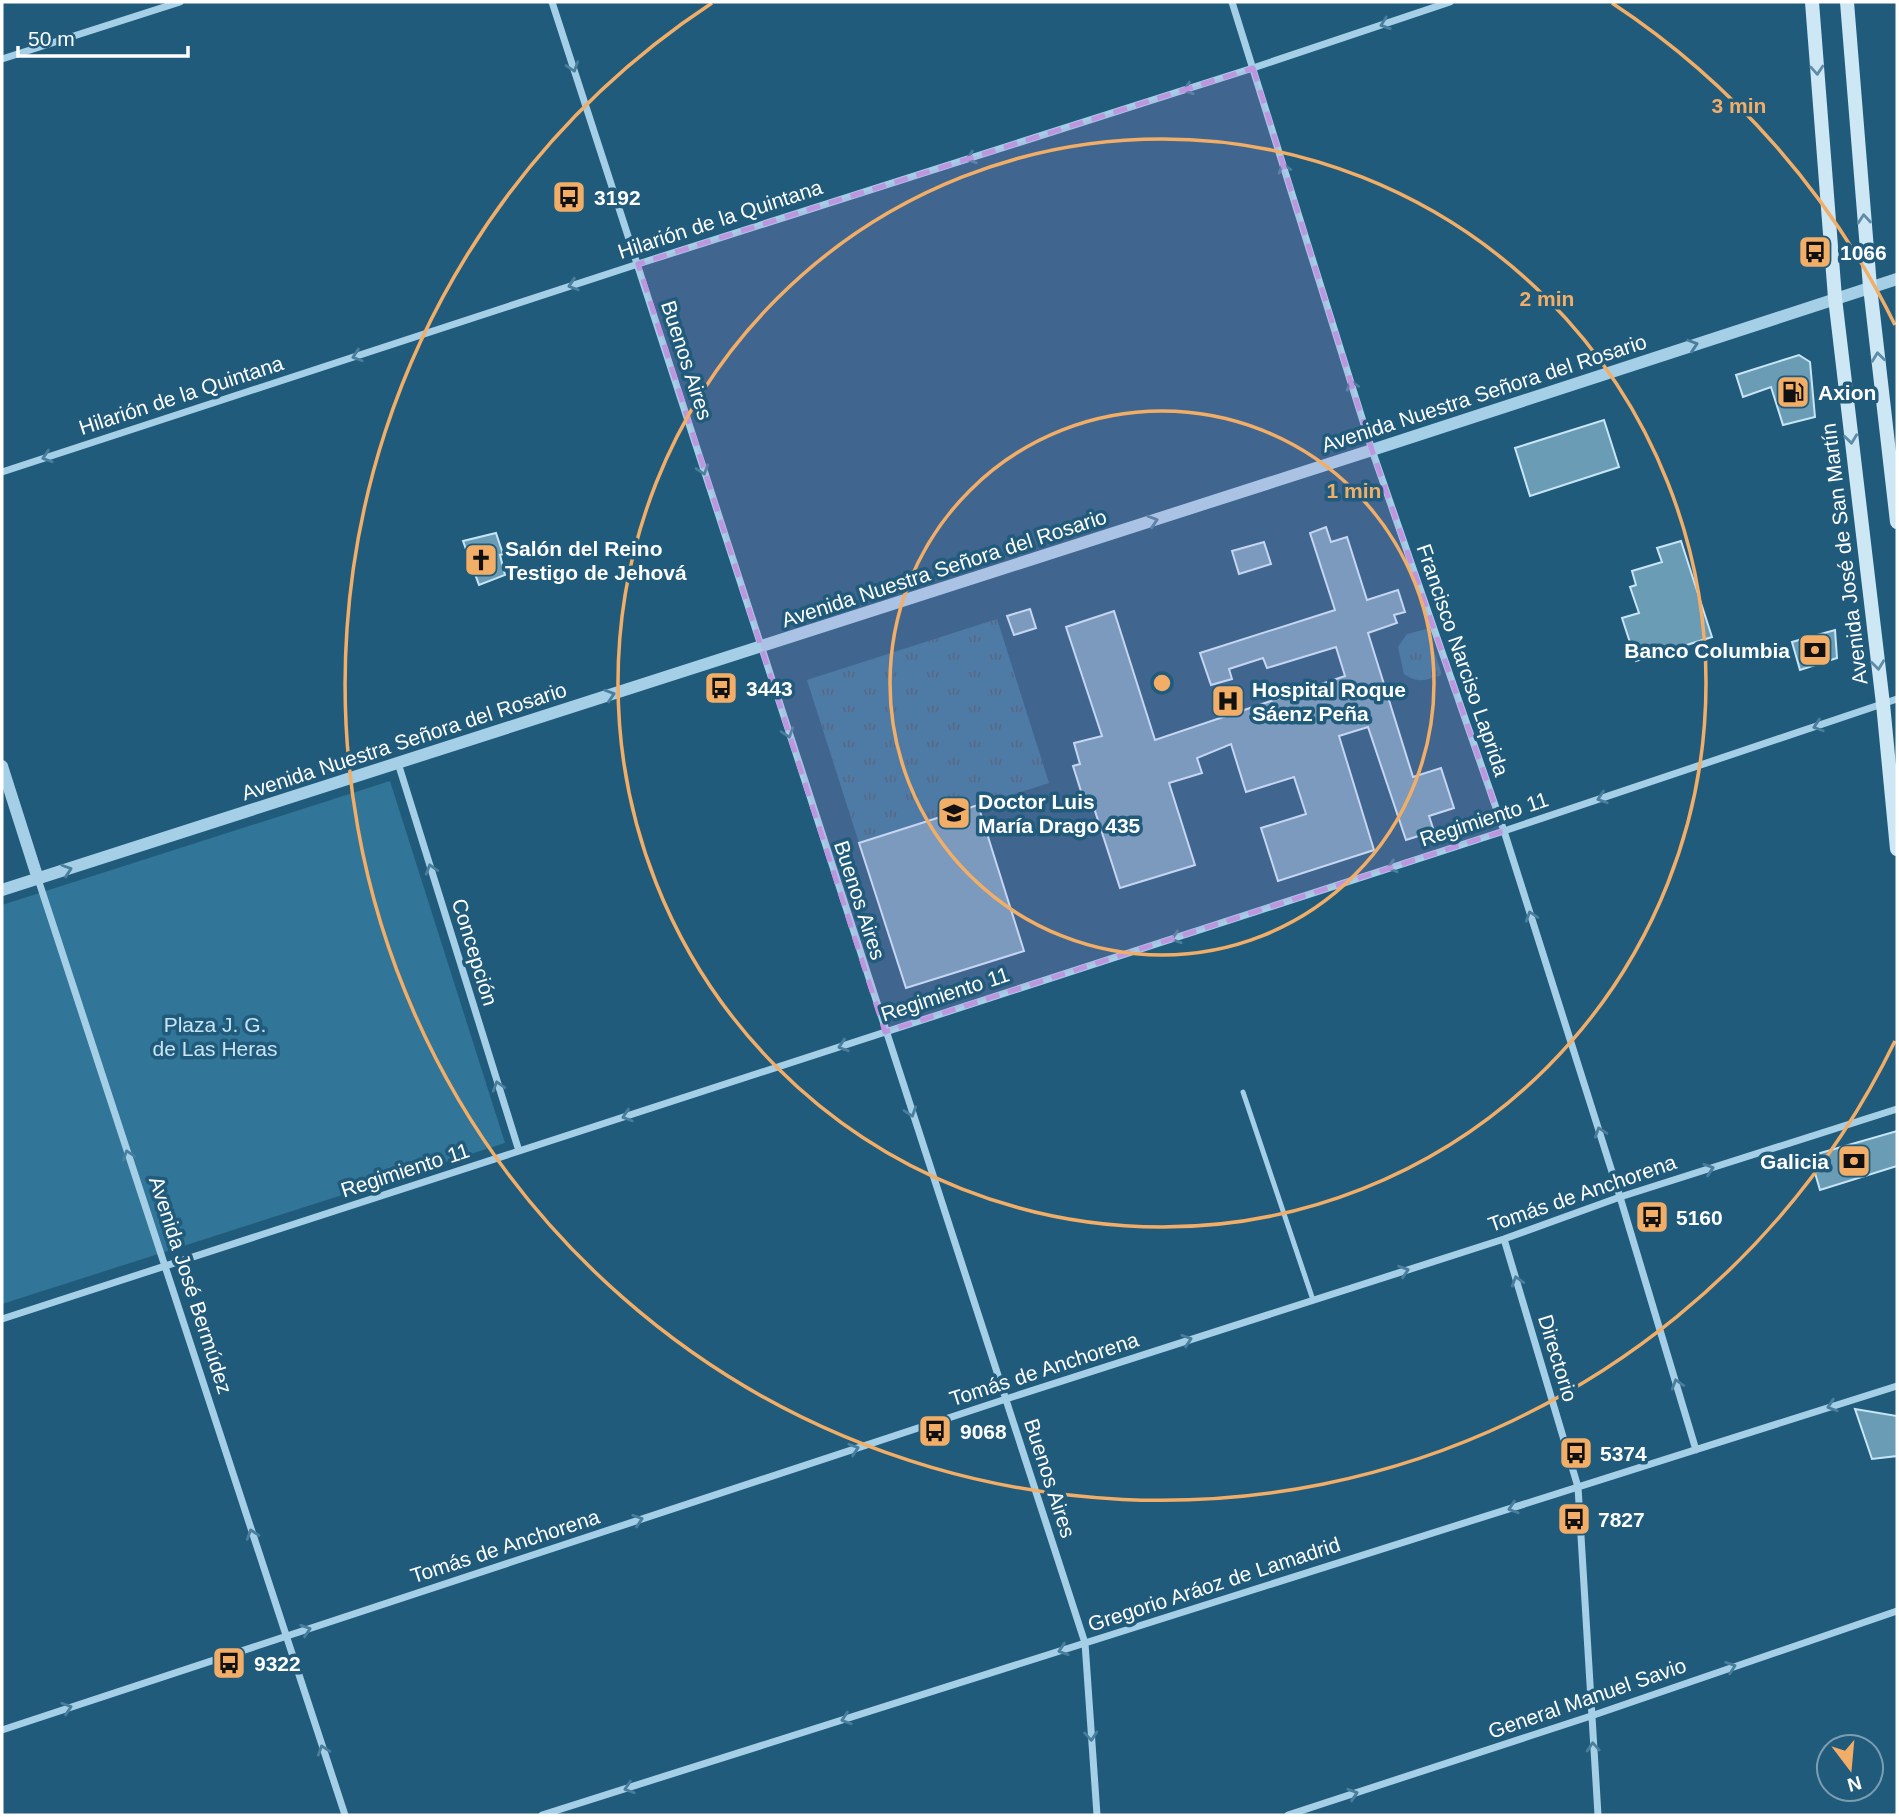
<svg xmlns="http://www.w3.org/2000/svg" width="1899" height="1817" font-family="Helvetica,sans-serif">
<defs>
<pattern id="grass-tufts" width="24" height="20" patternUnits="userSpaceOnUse" patternTransform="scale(1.75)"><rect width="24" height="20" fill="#317598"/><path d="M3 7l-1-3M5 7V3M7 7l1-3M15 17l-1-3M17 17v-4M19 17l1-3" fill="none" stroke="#405e6e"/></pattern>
</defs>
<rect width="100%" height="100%" fill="#215b7c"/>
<path fill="url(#grass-tufts)" d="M997,619L1049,783L859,843L807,680Z
M1427,629L1442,675C1425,680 1419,684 1404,674L1398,647L1407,634Z"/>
<path fill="#317598" d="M390,781L505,1143L2,1304V905Z"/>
<path fill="#6b9cb6" stroke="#c8e5f5" stroke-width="2" d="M1799,355L1810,362L1815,417L1783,425L1771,387L1743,397L1736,375Z
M1604,420L1619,467L1530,496L1515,448Z
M1326,527L1331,542L1347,537L1367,600L1398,590L1405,612L1394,615L1397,623L1368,633L1413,777L1441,768L1454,808L1429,816L1434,831L1406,840L1368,727L1339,736L1374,850L1278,881L1261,828L1306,814L1294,777L1246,792L1231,744L1197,758L1202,773L1169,783L1195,865L1120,888L1093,805L1086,807L1073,766L1080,764L1074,743L1102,736L1066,627L1114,611L1155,740L1345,676L1336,647L1267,668L1263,658L1229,669L1232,679L1211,685L1200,653L1335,610L1310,533Z
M496,533L503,554L500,555L505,575L479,585L463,541Z
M1681,541L1712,637L1636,661L1622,618L1639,613L1630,587L1636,585L1632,571L1662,562L1657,548Z
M1264,542L1271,564L1239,574L1232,551Z
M1030,609L1036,628L1014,635L1007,616Z
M1835,630L1837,658L1800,670L1792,642Z
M978,805L1024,951L906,988L859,843Z
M1897,1131V1166L1820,1190L1810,1156Z
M1855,1409L1897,1416V1456L1872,1459Z"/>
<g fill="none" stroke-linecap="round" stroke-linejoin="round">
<path stroke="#a5cfe6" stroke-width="5" d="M1243,1092L1313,1300"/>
<path stroke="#a5cfe6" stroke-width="7" d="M552,2L1085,1643L1097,1815
M1232,2L1372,450L1504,831L1620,1197L1696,1450
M2,59L180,2
M2,472L638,264L1253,68L1450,2
M398,763L519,1151
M38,879L345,1815
M1504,1239L1578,1487L1598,1815
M2,1319L1504,831L1897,699
M2,1730L1006,1399L1504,1239L1620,1197L1897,1109
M542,1815L1897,1386
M1288,1815L1591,1716L1897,1611"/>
<path stroke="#a5cfe6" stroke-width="12" d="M2,766L38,879
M2,890L1372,450L1897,279"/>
<path stroke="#cee7f5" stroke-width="14" d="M1812,2L1835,298L1883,704L1897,849
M1847,2L1870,287L1897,522"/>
</g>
<defs><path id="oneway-chevron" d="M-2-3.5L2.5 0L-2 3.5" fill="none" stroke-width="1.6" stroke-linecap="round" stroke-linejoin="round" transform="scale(1.75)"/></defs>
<g stroke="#497e9c">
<use href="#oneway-chevron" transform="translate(1385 24) rotate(161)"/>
<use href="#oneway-chevron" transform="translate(573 67) rotate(72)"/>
<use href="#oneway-chevron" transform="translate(1188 89) rotate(162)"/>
<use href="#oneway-chevron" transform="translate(971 158) rotate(162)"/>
<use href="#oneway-chevron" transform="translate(1284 168) rotate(-107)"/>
<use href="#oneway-chevron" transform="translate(573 285) rotate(162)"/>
<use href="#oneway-chevron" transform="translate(1693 345) rotate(-18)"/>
<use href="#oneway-chevron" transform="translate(357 356) rotate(162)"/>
<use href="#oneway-chevron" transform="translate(1352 385) rotate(-107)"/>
<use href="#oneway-chevron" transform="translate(47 457) rotate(162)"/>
<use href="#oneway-chevron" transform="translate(703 470) rotate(72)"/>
<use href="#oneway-chevron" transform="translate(1153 521) rotate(-18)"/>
<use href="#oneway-chevron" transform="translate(610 695) rotate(-18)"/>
<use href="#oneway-chevron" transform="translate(1818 726) rotate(162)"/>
<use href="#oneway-chevron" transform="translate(788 733) rotate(72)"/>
<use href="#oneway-chevron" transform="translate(1602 798) rotate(162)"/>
<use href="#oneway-chevron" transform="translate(1392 867) rotate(162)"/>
<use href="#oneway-chevron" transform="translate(431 869) rotate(-107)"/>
<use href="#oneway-chevron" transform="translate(67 870) rotate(-18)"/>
<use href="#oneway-chevron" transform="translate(1531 916) rotate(-108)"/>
<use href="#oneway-chevron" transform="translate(1176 938) rotate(162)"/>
<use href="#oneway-chevron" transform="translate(843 1046) rotate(162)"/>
<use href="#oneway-chevron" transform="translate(498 1086) rotate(-107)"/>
<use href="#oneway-chevron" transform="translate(911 1112) rotate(72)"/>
<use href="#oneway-chevron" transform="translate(627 1116) rotate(162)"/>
<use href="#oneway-chevron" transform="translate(1600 1132) rotate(-108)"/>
<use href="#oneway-chevron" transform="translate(128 1155) rotate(-108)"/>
<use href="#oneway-chevron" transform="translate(1709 1169) rotate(-18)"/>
<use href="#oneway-chevron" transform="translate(1404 1271) rotate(-18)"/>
<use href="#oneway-chevron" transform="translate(1517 1281) rotate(-107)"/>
<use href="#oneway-chevron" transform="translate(1187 1340) rotate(-18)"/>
<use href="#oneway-chevron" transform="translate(1677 1384) rotate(-107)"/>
<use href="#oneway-chevron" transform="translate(1832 1406) rotate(162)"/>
<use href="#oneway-chevron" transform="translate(854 1449) rotate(-18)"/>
<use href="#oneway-chevron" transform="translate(1513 1508) rotate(162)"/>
<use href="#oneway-chevron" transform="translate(638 1520) rotate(-18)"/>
<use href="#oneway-chevron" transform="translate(252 1534) rotate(-108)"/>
<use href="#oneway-chevron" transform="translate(306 1630) rotate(-18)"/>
<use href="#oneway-chevron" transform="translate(1063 1650) rotate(162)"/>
<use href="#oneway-chevron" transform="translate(1731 1667) rotate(-19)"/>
<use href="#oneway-chevron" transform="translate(67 1708) rotate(-18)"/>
<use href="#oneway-chevron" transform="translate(846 1719) rotate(162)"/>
<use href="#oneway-chevron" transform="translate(1091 1736) rotate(86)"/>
<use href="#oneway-chevron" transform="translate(1593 1747) rotate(-94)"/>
<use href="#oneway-chevron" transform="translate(323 1750) rotate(-108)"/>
<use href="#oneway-chevron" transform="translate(629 1788) rotate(162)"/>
<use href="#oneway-chevron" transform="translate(1353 1794) rotate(-18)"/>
</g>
<g stroke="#5e8ca6">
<use href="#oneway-chevron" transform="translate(1817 70) rotate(86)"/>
<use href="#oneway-chevron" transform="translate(1864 219) rotate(-95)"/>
<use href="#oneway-chevron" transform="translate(1878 357) rotate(-97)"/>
<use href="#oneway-chevron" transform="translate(1851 439) rotate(83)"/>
<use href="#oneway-chevron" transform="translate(1878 665) rotate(83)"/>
</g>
<path fill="#bd96df" fill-opacity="0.2" stroke="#bd96df" stroke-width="5" stroke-dasharray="14 9" stroke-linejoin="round" d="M1253,68L1372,450L1504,831L885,1032L638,264Z"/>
<g fill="none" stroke="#f2ae66" stroke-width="3.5">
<circle cx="1162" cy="683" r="272"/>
<circle cx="1162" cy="683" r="544"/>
<path d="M1895 1041A816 816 0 1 1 712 3M1612 3A816 816 0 0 1 1895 325"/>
</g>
<defs>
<symbol id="bus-square" viewBox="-11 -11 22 22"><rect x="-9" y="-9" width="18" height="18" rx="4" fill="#f2ae66" stroke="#215b7c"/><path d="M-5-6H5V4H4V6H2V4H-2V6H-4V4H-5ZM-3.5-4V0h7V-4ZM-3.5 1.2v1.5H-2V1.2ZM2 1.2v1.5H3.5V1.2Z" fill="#111"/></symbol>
<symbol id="fuel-square" viewBox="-11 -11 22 22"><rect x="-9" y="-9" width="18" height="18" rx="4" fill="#f2ae66" stroke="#215b7c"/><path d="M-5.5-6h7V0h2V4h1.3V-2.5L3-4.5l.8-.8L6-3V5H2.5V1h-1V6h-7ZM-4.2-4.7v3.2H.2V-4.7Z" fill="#111"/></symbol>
<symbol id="church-square" viewBox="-11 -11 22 22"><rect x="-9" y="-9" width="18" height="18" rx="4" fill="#f2ae66" stroke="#215b7c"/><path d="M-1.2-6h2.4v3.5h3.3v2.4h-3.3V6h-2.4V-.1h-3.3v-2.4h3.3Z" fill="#111"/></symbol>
<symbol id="bank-square" viewBox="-11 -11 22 22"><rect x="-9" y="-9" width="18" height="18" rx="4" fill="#f2ae66" stroke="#215b7c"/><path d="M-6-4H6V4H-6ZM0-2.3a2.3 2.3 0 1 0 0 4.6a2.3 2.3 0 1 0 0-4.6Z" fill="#111"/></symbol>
<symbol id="hospital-square" viewBox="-11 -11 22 22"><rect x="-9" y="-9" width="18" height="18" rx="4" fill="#f2ae66" stroke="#215b7c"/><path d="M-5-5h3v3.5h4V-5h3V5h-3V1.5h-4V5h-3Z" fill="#111"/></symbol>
<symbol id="university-square" viewBox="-11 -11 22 22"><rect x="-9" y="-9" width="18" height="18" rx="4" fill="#f2ae66" stroke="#215b7c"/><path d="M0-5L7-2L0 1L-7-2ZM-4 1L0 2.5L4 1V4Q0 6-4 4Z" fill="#111"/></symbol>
</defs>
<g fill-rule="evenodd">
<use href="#bus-square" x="550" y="178" width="38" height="38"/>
<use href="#bus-square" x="1796" y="233" width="38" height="38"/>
<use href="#fuel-square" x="1774" y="373" width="38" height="38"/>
<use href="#church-square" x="462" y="541" width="38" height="38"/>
<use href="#bank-square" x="1796" y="631" width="38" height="38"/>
<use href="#bus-square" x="702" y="669" width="38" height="38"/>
<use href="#hospital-square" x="1209" y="682" width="38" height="38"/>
<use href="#university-square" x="935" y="794" width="38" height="38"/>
<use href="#bank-square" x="1835" y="1142" width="38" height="38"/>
<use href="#bus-square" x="1633" y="1198" width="38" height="38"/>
<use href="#bus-square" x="916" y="1412" width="38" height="38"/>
<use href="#bus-square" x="1557" y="1434" width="38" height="38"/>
<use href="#bus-square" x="1555" y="1500" width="38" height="38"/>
<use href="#bus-square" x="210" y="1644" width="38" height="38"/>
</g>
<g text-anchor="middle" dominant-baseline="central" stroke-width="7" stroke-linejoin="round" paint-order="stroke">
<g font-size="21" font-weight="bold" fill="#fff" stroke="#215b7c" text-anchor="start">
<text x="594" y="197">3192</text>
<text x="1840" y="252">1066</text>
<text x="1818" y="392">Axion</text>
<text x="505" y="548">Salón del Reino<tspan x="505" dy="24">Testigo de Jehová</tspan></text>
<text x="1790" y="650" text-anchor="end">Banco Columbia</text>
<text x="746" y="688">3443</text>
<text x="1252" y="689">Hospital Roque<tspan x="1252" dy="24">Sáenz Peña</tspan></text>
<text x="978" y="801">Doctor Luis<tspan x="978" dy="24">María Drago 435</tspan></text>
<text x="1829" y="1161" text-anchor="end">Galicia</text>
<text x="1676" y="1217">5160</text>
<text x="960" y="1431">9068</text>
<text x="1600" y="1453">5374</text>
<text x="1598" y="1519">7827</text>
<text x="254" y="1663">9322</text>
</g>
<g font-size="21" fill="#fff" stroke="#215b7c">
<text transform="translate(720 219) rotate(-18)">Hilarión de la Quintana</text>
<text transform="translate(687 360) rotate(72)">Buenos Aires</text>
<text transform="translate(1484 393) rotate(-18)">Avenida Nuestra Señora del Rosario</text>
<text transform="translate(181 395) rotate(-18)">Hilarión de la Quintana</text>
<text transform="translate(1844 554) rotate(-97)">Avenida José de San Martín</text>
<text transform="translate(944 568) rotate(-18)">Avenida Nuestra Señora del Rosario</text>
<text transform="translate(1463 660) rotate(71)">Francisco Narciso Laprida</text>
<text transform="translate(404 741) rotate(-18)">Avenida Nuestra Señora del Rosario</text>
<text transform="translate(1484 819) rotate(-18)">Regimiento 11</text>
<text transform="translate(860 900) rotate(72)">Buenos Aires</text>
<text transform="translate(475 952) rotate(73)">Concepción</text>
<text transform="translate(945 994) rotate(-18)">Regimiento 11</text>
<text transform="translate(405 1170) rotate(-18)">Regimiento 11</text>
<text transform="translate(1582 1193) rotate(-19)">Tomás de Anchorena</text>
<text transform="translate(191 1285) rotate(72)">Avenida José Bermúdez</text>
<text transform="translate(1558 1358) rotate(73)">Directorio</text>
<text transform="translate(1044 1369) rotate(-18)">Tomás de Anchorena</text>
<text transform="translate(1050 1478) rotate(72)">Buenos Aires</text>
<text transform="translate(505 1546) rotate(-18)">Tomás de Anchorena</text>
<text transform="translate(1214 1584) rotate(-18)">Gregorio Aráoz de Lamadrid</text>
<text transform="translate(1587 1698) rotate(-19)">General Manuel Savio</text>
</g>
<g font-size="21" fill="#c8e5f5" stroke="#215b7c">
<text x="215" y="1024">Plaza J. G.<tspan x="215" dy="24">de Las Heras</tspan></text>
</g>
</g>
<circle cx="1162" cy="683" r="10" fill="#f2ae66" stroke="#215b7c" stroke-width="3.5"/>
<g font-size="21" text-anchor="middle" font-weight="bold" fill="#f2ae66" stroke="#215b7c" stroke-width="7" stroke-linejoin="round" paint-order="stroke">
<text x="1739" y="113">3 min</text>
<text x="1547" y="306">2 min</text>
<text x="1354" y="498">1 min</text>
</g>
<rect width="1899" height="1817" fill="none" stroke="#ffffff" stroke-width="7"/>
<g transform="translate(1850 1768) rotate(164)"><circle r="33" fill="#215b7c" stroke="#7a9db0" stroke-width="2"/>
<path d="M0-5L12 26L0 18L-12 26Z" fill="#f2ae66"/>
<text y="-10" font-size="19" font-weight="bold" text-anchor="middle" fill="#ffffff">N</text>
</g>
<path d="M18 46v10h170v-10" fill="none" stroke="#ffffff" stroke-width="3.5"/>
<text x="28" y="46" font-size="21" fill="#ffffff" stroke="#215b7c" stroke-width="5" paint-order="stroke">50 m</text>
</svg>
